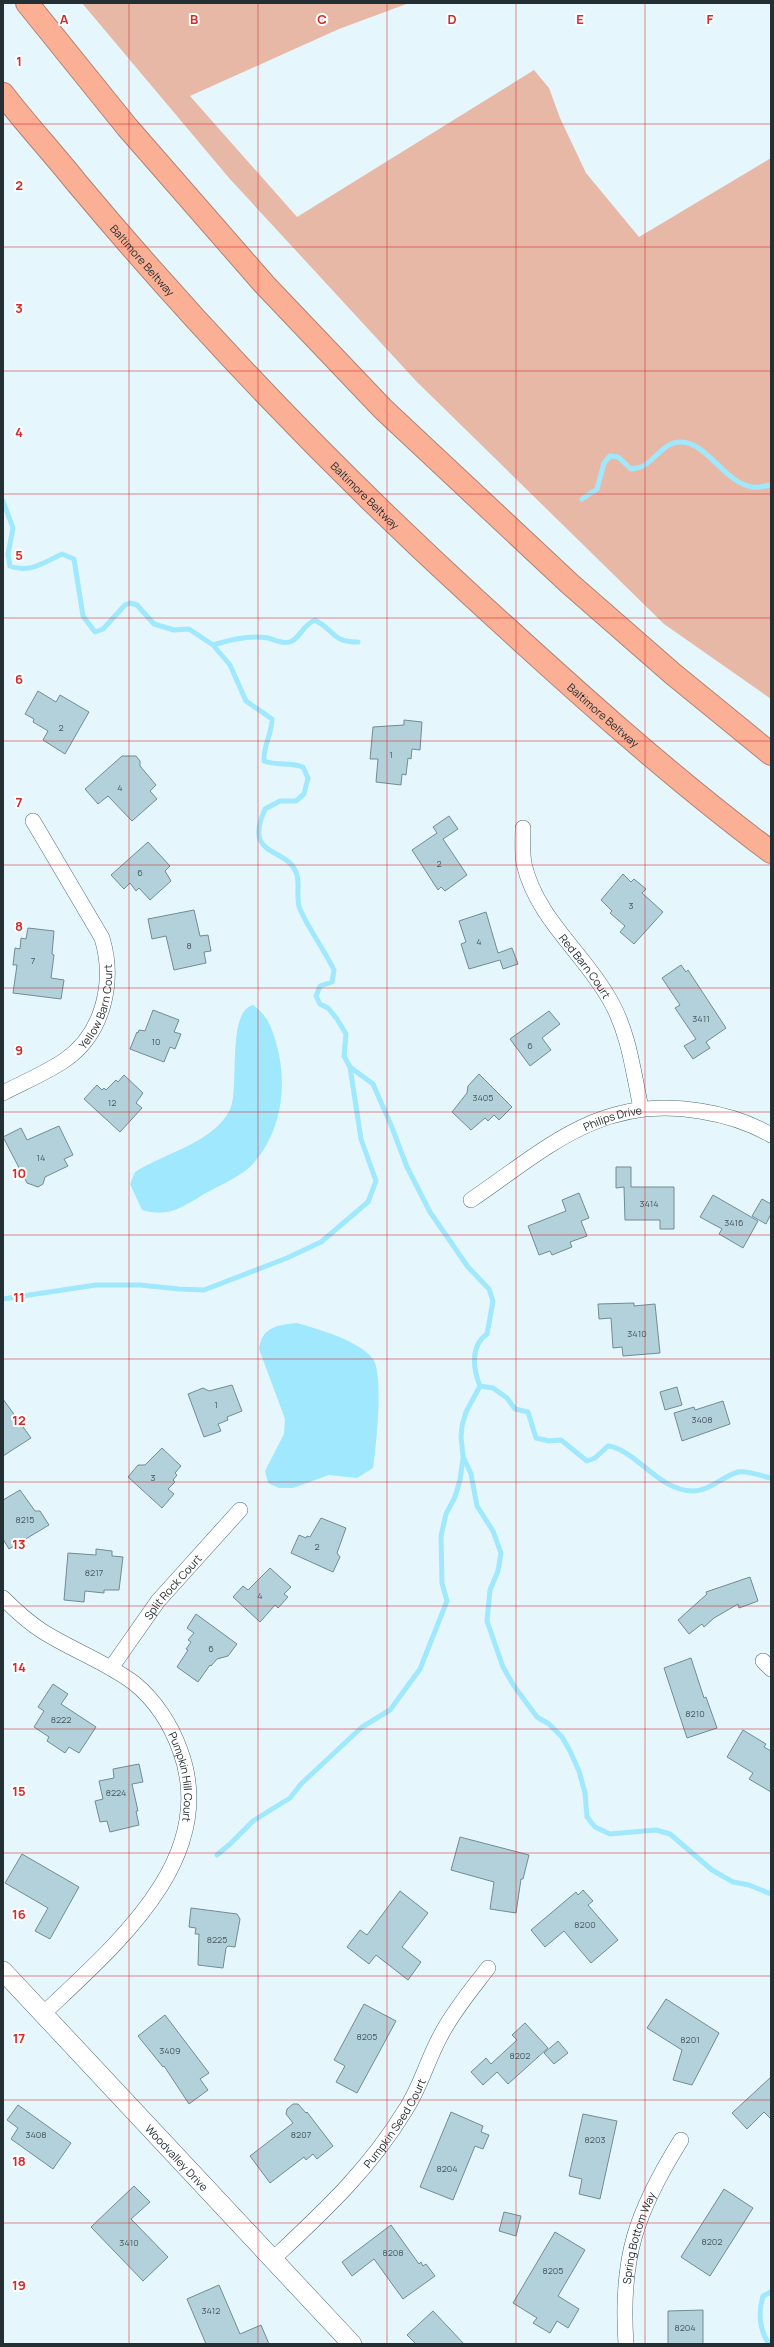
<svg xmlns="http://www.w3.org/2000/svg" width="774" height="2347" font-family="Manrope,sans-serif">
<rect width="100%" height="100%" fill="#e5f7fd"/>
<path fill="#e8b8a7" d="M82,3H409L339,29L190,96L297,217L534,70L549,88L560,118L586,173L639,237L771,158V699L664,624L417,382L229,178Z"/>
<path fill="#a0e8fe" d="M253,1005C267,1014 273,1030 277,1046C288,1087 281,1134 251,1166C241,1176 217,1187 204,1194C183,1207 168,1218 142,1210L130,1184L135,1172C164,1153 217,1142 231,1107C239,1085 227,1011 253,1005Z
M297,1323C318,1329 360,1341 373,1359C384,1374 376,1449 373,1468L357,1478L329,1475L293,1488H279L268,1483L265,1471L284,1434L285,1419L259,1349C262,1327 277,1325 297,1323Z"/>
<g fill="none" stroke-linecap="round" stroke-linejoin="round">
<path stroke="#a0e8fe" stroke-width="5" d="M582,499L597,489L604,463L610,456L618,457L631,469C635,468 640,468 643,466C657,459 663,442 681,442C707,442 724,483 753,487C758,488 765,486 771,485
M3,501L13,528L8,554L10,566C29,574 45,562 62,554L74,559L83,616L95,632L103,629L125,605L130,603L137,605L154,624L174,630L189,629L213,645L230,665L246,701L272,719C272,734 263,746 264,761C277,766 290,762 303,767L308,778L304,794L296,801H280L265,809C243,858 285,846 296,872C301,883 295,898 300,909C309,930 324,949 334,970L332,982L320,986L316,996L320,1004L328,1008L337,1019L346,1034L344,1056L350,1067L373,1084L391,1125L407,1167L430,1212L468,1267L489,1289L493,1301L487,1334C470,1346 473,1369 480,1386L466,1412L462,1426L461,1437L463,1456L471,1474L477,1506L493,1531L501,1553L498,1571L490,1590L487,1621L503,1667L514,1686L537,1717L549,1724L562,1737L570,1751L579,1771L585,1793L587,1817L595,1827L610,1834L656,1830L670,1834L712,1870L733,1882L749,1885L771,1894
M213,645C229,640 252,635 268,638C276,640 284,645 292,641C301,636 303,625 315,620C336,631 331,642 358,642
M3,1299L96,1285H140L179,1289L204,1290L287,1258L321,1242L368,1202L376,1181L361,1139L350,1067
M480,1386L493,1388L507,1398L515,1409L528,1412L536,1438L549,1441L561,1440L587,1461L595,1458L608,1446C637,1450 658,1491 693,1491C710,1491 723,1476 738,1472C748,1470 761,1476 771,1478
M217,1855L230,1844L253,1821L290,1798L301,1784L362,1727L390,1710L420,1669L447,1601L442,1583L441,1536L446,1514L455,1497L460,1480L463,1458
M769,2344C759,2329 758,2313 763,2296L771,2292"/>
</g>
<path fill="#b3d1da" stroke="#708c95" d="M38,691L56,702L60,695L89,712L65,754L43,740L48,731L33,722L34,719L25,714Z
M404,720L422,722L420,750L412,749L411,759L408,758L406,775L402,774L401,785L376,782L378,759H370L373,727L404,725Z
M122,756H136L140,761V766L156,785L150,791L157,799L132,821L108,796L98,804L85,789Z
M449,816L458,829L443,839L467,875L445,891L441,887L438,890L412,850L437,833L433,827Z
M148,842L170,866L165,871L171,881L150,900L139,888L136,891L130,883L124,889L111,875Z
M623,874L631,882L634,879L646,889L642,893L663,912L634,944L620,932L625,926L610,913L612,911L601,900Z
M194,910L200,936L208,935L211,951L204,952L206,963L174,970L166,936L152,939L148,919Z
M486,912L498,953L512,948L518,964L503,969L500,960L469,969L461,944L466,942L459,921Z
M28,928L54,931L52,954L54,955L51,978L64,980L61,999L13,993L17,965H13L15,948L20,949L21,938L26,939Z
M681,965L686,972L688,970L726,1028L706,1042L710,1048L693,1059L684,1046L696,1039L675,1008L680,1005L662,978Z
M153,1010L179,1020L174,1032L181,1034L175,1049L170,1047L164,1062L130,1049L137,1032L138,1033L139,1030L145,1031Z
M549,1011L560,1024L542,1038L551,1050L530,1066L510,1039Z
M479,1074L512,1107L499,1120L494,1115L488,1121L485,1118L471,1130L452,1112L467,1093L468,1086Z
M124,1075L143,1093L136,1103L142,1108L120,1132L84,1099L97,1085L102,1090L104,1088L106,1090L116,1080L118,1082Z
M59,1126L73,1155L64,1159L68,1166L45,1177L43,1184L38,1187L27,1183L3,1137L21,1128L27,1140Z
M616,1167H631V1187H674V1229H660V1220H625L624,1187L616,1188Z
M579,1193L589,1218L581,1221L587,1236L570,1242L572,1247L552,1255L550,1251L539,1255L528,1226L566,1211L562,1200Z
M713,1195L758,1221L743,1248L719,1234L722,1229L700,1217Z
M762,1199L771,1204V1214L766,1224L752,1216Z
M634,1303V1306L655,1304L660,1353L623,1356L622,1347L613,1348L611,1318L599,1319L598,1304Z
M232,1385L242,1411L227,1417L228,1420L218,1424L221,1431L204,1437L188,1394L203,1388L209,1391Z
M677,1387L682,1405L665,1410L660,1392Z
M3,1399L31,1438L3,1456Z
M723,1401L730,1424L682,1441L674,1413L694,1407L695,1410Z
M162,1448L181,1466L175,1473L177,1475L173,1480L175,1482L168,1489L174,1494L162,1508L128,1477L138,1465H145Z
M20,1490L35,1511H40L49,1525L9,1549L3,1539V1500Z
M321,1518L346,1528L337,1553L340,1557L333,1572L291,1553L299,1535L306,1538L307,1536L310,1537Z
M96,1549L112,1551V1556L123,1557L119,1590H104V1593L85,1591L84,1602L64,1600L68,1553L96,1555Z
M270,1568L291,1587L284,1594L288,1597L278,1608L275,1605L260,1622L233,1597L243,1586L248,1590Z
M750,1577L758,1601L739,1608L738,1604L714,1618L704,1627L702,1624L689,1634L678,1620L707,1594L706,1592Z
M196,1614L237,1644L228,1656L217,1659L211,1666L210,1665L198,1682L177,1667L188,1650L186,1649L191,1642L188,1640L194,1633L187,1628Z
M691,1658L704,1698L706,1697L717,1728L687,1738L664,1668Z
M53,1684L68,1694L61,1704L96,1727L79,1753L69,1747L65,1753L47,1741L49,1737L34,1727L44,1711L38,1707Z
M743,1730L766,1744L764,1747L771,1751V1792L749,1779L753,1773L727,1757Z
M139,1764L143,1782L132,1784L138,1811H136L139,1825L110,1832L107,1821L100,1822L95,1801L103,1799L99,1781L114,1778L113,1769Z
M460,1837L529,1855L523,1879H521L516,1913L490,1909L494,1882L451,1870Z
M22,1854L79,1887L50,1939L35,1931L48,1908L5,1883Z
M583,1890L593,1901L588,1905L618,1940L591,1963L564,1931L545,1947L531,1930L576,1892L578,1895Z
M400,1891L428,1913L402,1947L421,1962L408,1980L376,1955L369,1964L347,1947L360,1930L367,1935Z
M191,1908L237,1914L240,1919L235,1947L228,1946L226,1948L223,1968L198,1965L199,1934H195L196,1928L189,1927Z
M666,1999L719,2033L692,2085L673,2080L682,2050L647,2028Z
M364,2004L396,2021L357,2093L336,2082L345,2066L334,2060Z
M165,2015L209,2073L200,2079L208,2090L189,2104L164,2066L163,2067L138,2036Z
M525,2023L548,2048L508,2084L497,2072L483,2085L471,2072L486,2058L491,2064L517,2040L512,2035Z
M558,2041L568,2053L554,2064L544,2053Z
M771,2077V2119L764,2112L747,2129L732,2113Z
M293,2104H298L306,2113L307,2112L333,2146L317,2159L313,2154L306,2160L304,2157L270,2183L250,2156L293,2123L286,2114L287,2109Z
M18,2105L71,2143L53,2169L11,2139L18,2128L7,2120Z
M451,2112L483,2126L481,2132L489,2135L483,2149L475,2146L453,2200L420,2187Z
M583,2114L617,2121L600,2199L579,2194L582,2179L569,2176Z
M134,2186L150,2202L131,2219L168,2257L143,2281L91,2227Z
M724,2189L753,2208L710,2276L681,2257Z
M504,2212L521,2216L516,2236L499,2231Z
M391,2225L419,2264L421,2262L423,2266L426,2264L435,2276L403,2299L374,2259L352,2276L342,2262Z
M555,2232L585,2250L558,2296L579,2309L568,2328L557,2321L550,2333L533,2323L537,2318L513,2303Z
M219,2285L240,2334L261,2325L269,2344H206L187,2299Z
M703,2310V2344H668V2311Z
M433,2311L464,2344H416L407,2335Z"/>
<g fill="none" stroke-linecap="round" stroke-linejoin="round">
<defs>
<g id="minor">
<path id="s1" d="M523,828C523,839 522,853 524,864C537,919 584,953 610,1000C629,1033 633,1071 641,1108"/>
<path id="s2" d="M3,1093C24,1082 46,1073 65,1060C104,1033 115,981 102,938L33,821"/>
<path id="s3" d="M471,1200C546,1149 601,1094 700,1111C725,1115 749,1122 771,1135"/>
<path id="s4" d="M3,1598C15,1610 28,1622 42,1631C72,1650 106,1662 134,1683C155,1700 171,1725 180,1750C221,1859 113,1947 43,2014"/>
<path d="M763,1661L771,1669"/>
<path id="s5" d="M111,1668L158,1601L240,1510"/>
<path id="s6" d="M273,2259C324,2211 369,2170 406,2109C421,2086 428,2058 441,2035C454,2010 472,1989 488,1968"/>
<path id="s7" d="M626,2344C620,2258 636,2212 681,2140"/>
</g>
<g id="tertiary">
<path id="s8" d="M3,1971L352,2344"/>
</g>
<g id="motorway">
<path d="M27,3L127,127L264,284L383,409L570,584L673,674L771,754"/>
<path id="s9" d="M3,94C26,124 52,152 76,182C199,329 332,468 474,598C570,686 667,774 771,852"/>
</g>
</defs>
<use href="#minor" stroke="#526d76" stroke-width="16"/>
<use href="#tertiary" stroke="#526d76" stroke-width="20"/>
<use href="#motorway" stroke="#b08373" stroke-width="24"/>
<use href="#minor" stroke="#fff" stroke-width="15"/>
<use href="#tertiary" stroke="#fff" stroke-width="19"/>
<use href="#motorway" stroke="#fbb095" stroke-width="22"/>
</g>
<path fill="none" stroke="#d62828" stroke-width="1" stroke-opacity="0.55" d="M129,3V2344M258,3V2344M387,3V2344M516,3V2344M645,3V2344M3,124H771M3,247H771M3,371H771M3,494H771M3,618H771M3,741H771M3,865H771M3,988H771M3,1112H771M3,1235H771M3,1359H771M3,1482H771M3,1606H771M3,1729H771M3,1853H771M3,1976H771M3,2100H771M3,2223H771"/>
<g text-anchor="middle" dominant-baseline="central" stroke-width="4" stroke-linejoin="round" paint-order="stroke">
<g font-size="9" fill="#48585d">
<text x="61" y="727">2</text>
<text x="391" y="754">1</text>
<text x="120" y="787">4</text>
<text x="439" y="863">2</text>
<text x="140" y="872">6</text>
<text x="631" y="905">3</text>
<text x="479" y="941">4</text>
<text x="189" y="945">8</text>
<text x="33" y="960">7</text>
<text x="701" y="1018">3411</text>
<text x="156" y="1041">10</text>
<text x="530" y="1045">6</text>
<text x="483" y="1097">3405</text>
<text x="112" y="1102">12</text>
<text x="41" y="1157">14</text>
<text x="649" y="1203">3414</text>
<text x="734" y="1222">3416</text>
<text x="637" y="1333">3410</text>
<text x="216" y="1404">1</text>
<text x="702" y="1419">3408</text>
<text x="153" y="1477">3</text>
<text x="25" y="1519">8215</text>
<text x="317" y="1546">2</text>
<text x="94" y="1572">8217</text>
<text x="260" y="1595">4</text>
<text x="211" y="1648">6</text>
<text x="695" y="1713">8210</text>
<text x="61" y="1719">8222</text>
<text x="116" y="1792">8224</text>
<text x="585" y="1924">8200</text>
<text x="217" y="1939">8225</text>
<text x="367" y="2036">8205</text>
<text x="690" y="2039">8201</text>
<text x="170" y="2050">3409</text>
<text x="520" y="2055">8202</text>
<text x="36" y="2134">3408</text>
<text x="301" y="2134">8207</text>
<text x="595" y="2139">8203</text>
<text x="447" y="2168">8204</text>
<text x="712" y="2241">8202</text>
<text x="129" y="2242">3410</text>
<text x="393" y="2252">8208</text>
<text x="553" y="2270">8205</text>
<text x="211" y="2310">3412</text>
<text x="685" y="2327">8204</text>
</g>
<g font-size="11" fill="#242f33" stroke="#fff">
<text stroke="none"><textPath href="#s9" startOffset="217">Baltimore Beltway</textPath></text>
<text stroke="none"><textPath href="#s9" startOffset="541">Baltimore Beltway</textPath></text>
<text stroke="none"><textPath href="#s9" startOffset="865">Baltimore Beltway</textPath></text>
<text stroke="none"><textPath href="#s1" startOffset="156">Red Barn Court</textPath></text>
<text stroke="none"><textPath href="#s2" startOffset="135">Yellow Barn Court</textPath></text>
<text stroke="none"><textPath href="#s3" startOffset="165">Philips Drive</textPath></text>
<text stroke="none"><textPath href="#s5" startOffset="102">Split Rock Court</textPath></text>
<text stroke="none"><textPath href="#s4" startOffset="266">Pumpkin Hill Court</textPath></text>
<text stroke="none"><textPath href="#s6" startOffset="183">Pumpkin Seed Court</textPath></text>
<text stroke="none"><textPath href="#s8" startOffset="255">Woodvalley Drive</textPath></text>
<text stroke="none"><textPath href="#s7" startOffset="108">Spring Bottom Way</textPath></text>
</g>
</g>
<g font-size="13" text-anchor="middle" font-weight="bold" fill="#d62828" stroke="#fff" stroke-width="4" stroke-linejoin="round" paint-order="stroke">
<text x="64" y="24">A</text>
<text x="194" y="24">B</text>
<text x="322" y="24">C</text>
<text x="452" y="24">D</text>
<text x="580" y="24">E</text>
<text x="710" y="24">F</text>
<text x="19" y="66">1</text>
<text x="19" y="190">2</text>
<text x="19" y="313">3</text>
<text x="19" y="437">4</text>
<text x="19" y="560">5</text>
<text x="19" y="684">6</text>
<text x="19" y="807">7</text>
<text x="19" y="931">8</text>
<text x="19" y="1055">9</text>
<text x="19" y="1178">10</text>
<text x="19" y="1302">11</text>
<text x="19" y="1425">12</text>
<text x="19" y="1549">13</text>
<text x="19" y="1672">14</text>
<text x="19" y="1796">15</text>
<text x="19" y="1919">16</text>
<text x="19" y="2043">17</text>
<text x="19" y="2166">18</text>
<text x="19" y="2290">19</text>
</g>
<rect width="774" height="2347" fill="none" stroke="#242f33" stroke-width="8"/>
</svg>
